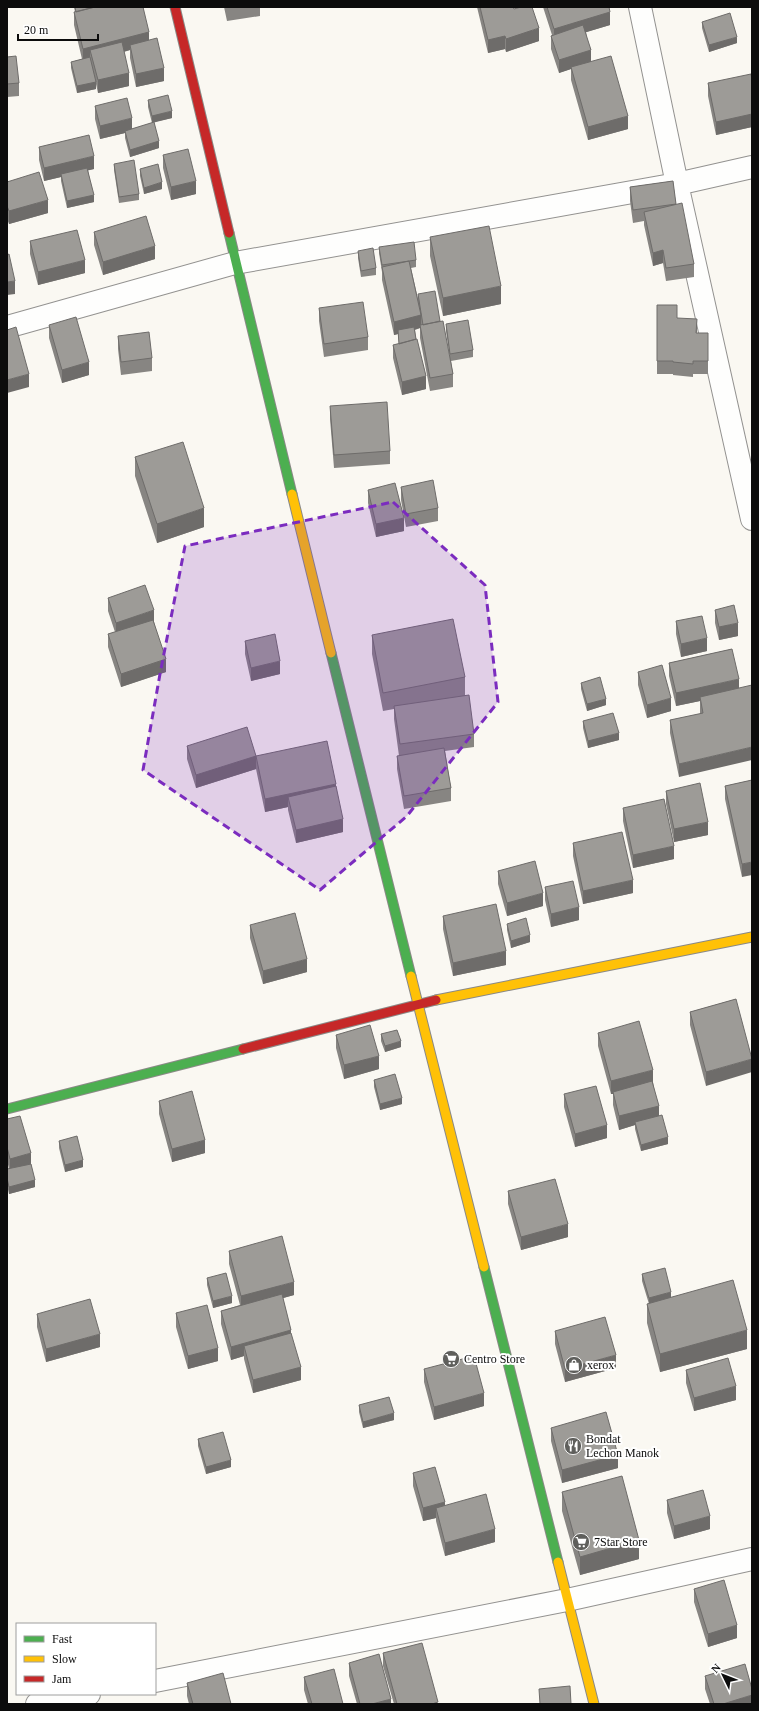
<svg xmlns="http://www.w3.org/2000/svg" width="759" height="1711" font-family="'Times New Roman',serif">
<rect width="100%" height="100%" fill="#faf8f2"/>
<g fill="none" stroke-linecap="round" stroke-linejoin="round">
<defs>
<path id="street" d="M640,7L677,184L752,519
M7,327L235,263L677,184L752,167
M155,1681L567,1600L752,1559
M37,1704L89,1694"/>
<path id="fast" d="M229,233L292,494
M331,653L411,976
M7,1109L243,1049
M484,1267L558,1562"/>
<path id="slow" d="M292,494L331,653
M411,976L484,1267
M436,1000L752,937
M558,1562L594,1704"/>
<path id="jam" d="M175,7L229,233
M243,1049L436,1000"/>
</defs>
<use href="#street" stroke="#939290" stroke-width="24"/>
<use href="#fast" stroke="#8a8986" stroke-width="11"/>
<use href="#slow" stroke="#8a8986" stroke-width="11"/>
<use href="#jam" stroke="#8a8986" stroke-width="11"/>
<use href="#street" stroke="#fefefd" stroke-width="22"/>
<use href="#fast" stroke="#4caf50" stroke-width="9"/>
<use href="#slow" stroke="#ffc107" stroke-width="9"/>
<use href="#jam" stroke="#c62828" stroke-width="9"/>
</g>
<path fill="#878582" d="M74,7H143L149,40L164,81L136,87L130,58V50L124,52L129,86L98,93L96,84V89L77,93L71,68V62L82,59L74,25V12H75Z
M224,7H260V16L227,21Z
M477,7H513L514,9L539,41L506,52L505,49L488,53Z
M543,7H609L610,25L586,32L591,61L628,129L588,140L571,80V69L559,73L551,49V36L552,35Z
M702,22L737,43L709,52L702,28Z
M7,57L19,83V96L7,97Z
M752,80V127L716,135L708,96V83Z
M148,100L172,118L154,122L159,148L130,157L125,138V133L100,139L95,119V106L132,129L152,123L148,107Z
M39,147L94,169L88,170L94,202L67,208L61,181V177L44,181L39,160Z
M163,155L196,194L171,200L163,168Z
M114,164L139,194V200L119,203L114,170Z
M140,169L162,189L144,194L140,176Z
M673,181L676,205L694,264V277L666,281L663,263L653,266L644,225V221L633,223L630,201V187Z
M7,182L48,213L9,224L7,219Z
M94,232L155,259L103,275L94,245Z
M430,237L501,304L443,316L430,256Z
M30,241L85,273L38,285L30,254Z
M379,247L416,260V267L411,268L418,299V294L440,321L450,358L446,331V324L473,350V357L451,361L453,374V387L430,391L420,338V328L415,330L416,339L426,389L402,395L393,358V345L399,344L398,334L394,335L382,280V271V272L379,253Z
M358,251L376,268V275L361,277L358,258Z
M657,305L677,318L697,333H708V374H693V377L673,375V374H657Z
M319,308L368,337V350L324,357L319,321Z
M49,325L89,375L62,383L49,338Z
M118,336L152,358V371L121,375L118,349Z
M330,406L390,451V464L334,468L330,419Z
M135,457L204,527L157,543L135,476Z
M401,487L438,508V521L406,527L401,500Z
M368,490L404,531L376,537L368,503Z
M108,598L154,622L166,672L121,687L108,647V634L115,632L108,611Z
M715,610L738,636L719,640L715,623Z
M676,621L707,651L681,657L676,634Z
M372,635L465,677V696L474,734V747L445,751L451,788V801L404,809L397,769V756H399L394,719V709L383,711L372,654Z
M245,641L280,674L251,681L245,654Z
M732,649L679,777L670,733V720L700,714V701L676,706L669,676V663Z
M638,672L671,711L647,718L638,685Z
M581,683L606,705L587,711L581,689Z
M583,721L619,740L588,748L583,728Z
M187,746L256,756L336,786L343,832L296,843L288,810V807L265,812L256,769L196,788L187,759Z
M752,780L742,877L725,799V786Z
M666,791L708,835L674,842L666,804Z
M623,808L674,859L633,868L623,821Z
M573,843L633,893L583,904L573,856Z
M498,871L543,906L507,916L498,884Z
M545,887L579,920L551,927L545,900Z
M443,916L506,965L453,976L443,929Z
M507,924L530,942L511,948L507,930Z
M250,925L307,972L263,984L250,938Z
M736,999L706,1086L690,1025V1012Z
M598,1033L653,1082L659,1116L668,1144L641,1151L635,1129V1125L619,1130L613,1105V1094H611L598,1046Z
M381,1034L401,1047L385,1052L381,1041Z
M336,1035L379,1069L344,1079L336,1048Z
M374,1080L402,1104L380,1110L374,1087Z
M564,1094L607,1138L575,1147L564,1107Z
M159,1101L205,1153L172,1162L159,1114Z
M7,1119L31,1164L35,1187L9,1194L7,1185V1169H9L7,1160Z
M59,1141L83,1167L65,1172L59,1148Z
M508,1191L568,1237L521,1250L508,1204Z
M229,1251L294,1295L283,1298L291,1334L301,1380L253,1393L244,1359V1356L231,1360L221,1324V1311L240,1305L229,1264Z
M642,1274L671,1298L747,1349L660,1372L647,1323V1304H649L642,1281Z
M207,1278L232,1303L213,1308L207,1285Z
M176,1313L218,1361L188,1369L176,1327Z
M37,1314L100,1347L46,1362L37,1327Z
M555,1331L616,1368L565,1382L555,1344Z
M424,1369L484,1406L434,1420L424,1382Z
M686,1370L736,1400L694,1411L686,1383Z
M359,1405L394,1420L363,1428L359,1412Z
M551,1428L618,1468L562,1483L551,1441Z
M198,1439L231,1467L206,1474L198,1446Z
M413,1473L445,1505L495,1542L445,1556L436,1521V1518L423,1521L413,1486Z
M562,1492L639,1559L580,1575L562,1511Z
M667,1500L710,1529L674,1539L667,1513Z
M694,1589L737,1638L708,1647L694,1602Z
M383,1653L438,1704H394L383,1666Z
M349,1663L391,1704H357L349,1676Z
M705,1676L752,1704H710L705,1689Z
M304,1677L343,1704H308L304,1690Z
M187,1683L231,1704H189L187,1696Z"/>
<path fill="#6e6c6a" d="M610,12V25L554,42V29Z
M539,28V41L506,52V39Z
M149,32V45H130V50L93,59L90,50V60L83,62V49Z
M505,36V49L488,53V40Z
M737,37V43L709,52V45Z
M591,50V63L571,67V69L559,73V60Z
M164,68V81L136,87V74Z
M129,73V86L98,93V80Z
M96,82V89L77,93V86Z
M172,111V118L152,123V116Z
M752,114V127L716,135V122Z
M628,116V129L588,140V127Z
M132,118V131H125V133L100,139V126Z
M159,141V148L130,157V150Z
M94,156V169L61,177V174V177L44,181V168Z
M196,181V194L171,200V187Z
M162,182V189L144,194V188Z
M94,195V202L67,208V201Z
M48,200V213L9,224V211Z
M155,246V259L103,275V262Z
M663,250V263L653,266V253Z
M85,260V273L38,285V272Z
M15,281V294L7,295V282Z
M501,286V304L443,316V298Z
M421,315V328L420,325V328L398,334V330V334L394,335V322Z
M697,319V332L696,333Z
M89,362V375L62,383V370Z
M29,374V387L7,393V380Z
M426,376V389L402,395V382Z
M204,508V527L157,543V524Z
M404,518V531L376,537V524Z
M154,610V623L116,636V623Z
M738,623V636L719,640V627Z
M707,638V651L681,657V644Z
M166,659V672L121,687V674Z
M280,661V674L251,681V668Z
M739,679V692L700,697V701L676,706V693Z
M671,698V711L647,718V705Z
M606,699V705L587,711V704Z
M619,733V740L588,748V741Z
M752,747V760L679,777V764Z
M256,756V769L196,788V775Z
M336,784V797H288V807L265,812V799Z
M343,819V832L296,843V830Z
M708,822V835L674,842V829Z
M674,846V859L633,868V855Z
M752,862V875L742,877V864Z
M633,880V893L583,904V891Z
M543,893V906L507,916V903Z
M579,907V920L551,927V914Z
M530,935V942L511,948V941Z
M506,951V965L453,976V963Z
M307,959V972L263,984V971Z
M401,1041V1047L385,1052V1046Z
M379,1056V1069L344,1079V1065Z
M752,1059V1072L706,1086V1072Z
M653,1070V1083L613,1092V1094H611V1081Z
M402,1098V1104L380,1110V1104Z
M659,1106V1119L635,1122V1125L619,1130V1116Z
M607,1125V1138L575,1147V1134Z
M668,1137V1144L641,1151V1145Z
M205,1140V1153L172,1162V1149Z
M31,1153V1166L10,1172V1159Z
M83,1160V1167L65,1172V1165Z
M35,1180V1187L9,1194V1187Z
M568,1224V1237L521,1250V1237Z
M294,1282V1295L241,1310V1296Z
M671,1292V1298L649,1305V1298Z
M232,1296V1303L213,1308V1301Z
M291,1330V1343L244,1346V1356L231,1360V1347Z
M747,1330V1349L660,1372V1354Z
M100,1334V1347L46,1362V1349Z
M218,1348V1361L188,1369V1356Z
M616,1355V1368L565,1382V1369Z
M301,1367V1380L253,1393V1380Z
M736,1386V1400L694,1411V1398Z
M484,1393V1406L434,1420V1407Z
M394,1413V1420L363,1428V1422Z
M618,1455V1468L562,1483V1470Z
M231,1460V1467L206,1474V1467Z
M445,1502V1515L436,1508V1518L423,1521V1508Z
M710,1516V1529L674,1539V1526Z
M495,1529V1542L445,1556V1543Z
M639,1540V1559L580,1575V1557Z
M737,1625V1638L708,1647V1634Z
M752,1695V1704H723Z
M391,1699V1704H372Z"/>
<path fill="#9d9b97" stroke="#6e6c6a" d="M75,7H95L76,12Z
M95,7H143L149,32L83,49L74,12Z
M480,7H513L514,9L521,7H532L539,28L506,39L505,36L488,40Z
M547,7H609L610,12L554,29Z
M730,13L737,37L709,45L702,22Z
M583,25L591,50L559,60L551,36Z
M157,38L164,68L136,74L130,45Z
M122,42L129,73L98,80L90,50Z
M16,56L19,83L7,84V57Z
M611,56L628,116L588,127L571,67Z
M90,57L96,82L77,86L71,62Z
M751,74L752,80V114L716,122L708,83Z
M168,95L172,111L152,116L148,100Z
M127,98L132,118L100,126L95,106Z
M154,122L159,141L130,150L125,131Z
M89,135L94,156L44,168L39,147Z
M188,149L196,181L171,187L163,155Z
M134,160L139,194L119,197L114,164Z
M158,164L162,182L144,188L140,169Z
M87,168L94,195L67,201L61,174Z
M39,172L48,200L9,211L7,206V182Z
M673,181L676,204L633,210L630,187Z
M682,203L694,264L666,268L663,250L653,253L644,212Z
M146,216L155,246L103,262L94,232Z
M489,226L501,286L443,298L430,237Z
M77,230L85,260L38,272L30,241Z
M414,242L416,260L382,265L379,247Z
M373,248L376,268L361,271L358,251Z
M9,254L15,281L7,282V255Z
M409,261L421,315L394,322L382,267Z
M435,291L440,321L423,325L418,294Z
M363,302L368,337L324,344L319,308Z
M657,305H677V318L697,319L696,333H708V361H693V364L673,362V361H657Z
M76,317L89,362L62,370L49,325Z
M468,320L473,350L450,354L446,324Z
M443,321L453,374L430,378L420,325Z
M16,327L29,374L7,380V330Z
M414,327L416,339L399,344L398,330Z
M149,332L152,358L121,362L118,336Z
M417,339L426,376L402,382L393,345Z
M387,402L390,451L334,455L330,406Z
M183,442L204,508L157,524L135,457Z
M433,480L438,508L406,514L401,487Z
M395,483L404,518L376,524L368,490Z
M145,585L154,610L116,623L108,598Z
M734,605L738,623L719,627L715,610Z
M702,616L707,638L681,644L676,621Z
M453,619L465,677L383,693L372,635Z
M153,620L166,659L121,674L108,634Z
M275,634L280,661L251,668L245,641Z
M732,649L739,679L676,693L669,663Z
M662,665L671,698L647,705L638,672Z
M600,677L606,699L587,704L581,683Z
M752,685V747L679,764L670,720L703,713L700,697Z
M469,695L474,734L400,744L394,706Z
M613,713L619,733L588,741L583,721Z
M247,727L256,756L196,775L187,746Z
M327,741L336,784L265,799L256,756Z
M444,748L451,788L404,796L397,756Z
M752,780V862L742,864L725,786Z
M700,783L708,822L674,829L666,791Z
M336,786L343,819L296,830L288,797Z
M664,799L674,846L633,855L623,808Z
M622,832L633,880L583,891L573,843Z
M535,861L543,893L507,903L498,871Z
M573,881L579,907L551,914L545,887Z
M496,904L506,951L453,963L443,916Z
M295,913L307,959L263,971L250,925Z
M526,918L530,935L511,941L507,924Z
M736,999L752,1059L706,1072L690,1012Z
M639,1021L653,1070L611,1081L598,1033Z
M370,1025L379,1056L344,1065L336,1035Z
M397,1030L401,1041L385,1046L381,1034Z
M395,1074L402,1098L380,1104L374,1080Z
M652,1081L659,1106L619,1116L613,1092Z
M596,1086L607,1125L575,1134L564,1094Z
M192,1091L205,1140L172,1149L159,1101Z
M662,1115L668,1137L641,1145L635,1122Z
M20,1116L31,1153L10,1159L7,1147V1119Z
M77,1136L83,1160L65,1165L59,1141Z
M31,1164L35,1180L9,1187L7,1178V1169Z
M555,1179L568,1224L521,1237L508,1191Z
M282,1236L294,1282L241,1296L229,1251Z
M665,1268L671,1292L649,1298L642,1274Z
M226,1273L232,1296L213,1301L207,1278Z
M733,1280L747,1330L660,1354L647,1304Z
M282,1294L291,1330L231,1347L221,1311Z
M90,1299L100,1334L46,1349L37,1314Z
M207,1305L218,1348L188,1356L176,1313Z
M605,1317L616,1355L565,1369L555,1331Z
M291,1333L301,1367L253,1380L244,1346Z
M474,1356L484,1393L434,1407L424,1369Z
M728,1358L736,1386L694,1398L686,1370Z
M389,1397L394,1413L363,1422L359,1405Z
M606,1412L618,1455L562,1470L551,1428Z
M223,1432L231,1460L206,1467L198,1439Z
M435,1467L445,1502L423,1508L413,1473Z
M622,1476L639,1540L580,1557L562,1492Z
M703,1490L710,1516L674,1526L667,1500Z
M486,1494L495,1529L445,1543L436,1508Z
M724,1580L737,1625L708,1634L694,1589Z
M422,1643L438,1702L432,1704H397L383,1653Z
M379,1654L391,1699L372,1704H360L349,1663Z
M745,1664L752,1689V1695L723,1704H714L705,1676Z
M334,1669L343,1704H312L304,1677Z
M223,1673L231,1704H193L187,1683Z
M570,1686L571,1704H540L539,1689Z"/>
<path fill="#7b2cbf" fill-opacity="0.2" stroke="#7b2cbf" stroke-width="3" stroke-dasharray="8 5" stroke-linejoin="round" d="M393,502L485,585L498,702L407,816L320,890L143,770L160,674L185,546Z"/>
<defs>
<symbol id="supermarket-disc" viewBox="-11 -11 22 22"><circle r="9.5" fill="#5f5f5c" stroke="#fff"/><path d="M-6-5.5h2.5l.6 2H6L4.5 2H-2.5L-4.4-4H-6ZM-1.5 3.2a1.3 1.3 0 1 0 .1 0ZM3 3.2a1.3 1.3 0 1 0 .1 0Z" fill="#fff"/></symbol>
<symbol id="shop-disc" viewBox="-11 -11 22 22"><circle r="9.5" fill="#5f5f5c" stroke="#fff"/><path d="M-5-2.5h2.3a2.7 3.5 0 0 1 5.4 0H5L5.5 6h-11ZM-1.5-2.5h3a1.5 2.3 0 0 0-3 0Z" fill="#fff"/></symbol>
<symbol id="restaurant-disc" viewBox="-11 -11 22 22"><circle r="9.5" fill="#5f5f5c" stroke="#fff"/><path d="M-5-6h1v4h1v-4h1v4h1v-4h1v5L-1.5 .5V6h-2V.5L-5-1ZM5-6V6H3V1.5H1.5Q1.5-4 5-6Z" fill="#fff"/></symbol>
</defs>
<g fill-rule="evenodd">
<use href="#supermarket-disc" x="441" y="1349" width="20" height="20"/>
<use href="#shop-disc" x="564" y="1355" width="20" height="20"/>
<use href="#restaurant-disc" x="563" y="1436" width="20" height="20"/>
<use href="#supermarket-disc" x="571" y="1532" width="20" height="20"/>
</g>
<g text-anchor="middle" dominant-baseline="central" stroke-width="4" stroke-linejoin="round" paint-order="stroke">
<g font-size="12" fill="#0c0c0c" stroke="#fff" text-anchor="start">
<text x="464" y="1359">Centro Store</text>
<text x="587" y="1365">xerox</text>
<text x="586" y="1439">Bondat<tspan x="586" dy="14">Lechon Manok</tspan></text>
<text x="594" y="1542">7Star Store</text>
</g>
</g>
<rect width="759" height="1711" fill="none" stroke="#0c0c0c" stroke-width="16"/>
<rect x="16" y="1623" width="140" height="72" fill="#ffffff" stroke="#9e9e9e"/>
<rect x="24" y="1636" width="20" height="6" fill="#4caf50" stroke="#9e9e9e"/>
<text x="52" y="1643" font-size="12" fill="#0c0c0c">Fast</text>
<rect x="24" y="1656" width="20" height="6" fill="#ffc107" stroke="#9e9e9e"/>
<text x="52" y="1663" font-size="12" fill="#0c0c0c">Slow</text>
<rect x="24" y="1676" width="20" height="6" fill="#c62828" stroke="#9e9e9e"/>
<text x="52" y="1683" font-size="12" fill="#0c0c0c">Jam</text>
<g transform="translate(723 1675) rotate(313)" stroke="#ffffff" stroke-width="3" paint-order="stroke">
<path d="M0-3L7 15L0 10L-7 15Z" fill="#0c0c0c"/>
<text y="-6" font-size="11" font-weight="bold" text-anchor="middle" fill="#0c0c0c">N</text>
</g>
<path d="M18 34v6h80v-6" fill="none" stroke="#0c0c0c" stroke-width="2"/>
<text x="24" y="34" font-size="12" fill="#0c0c0c" stroke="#ffffff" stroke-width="3" paint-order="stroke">20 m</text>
</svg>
